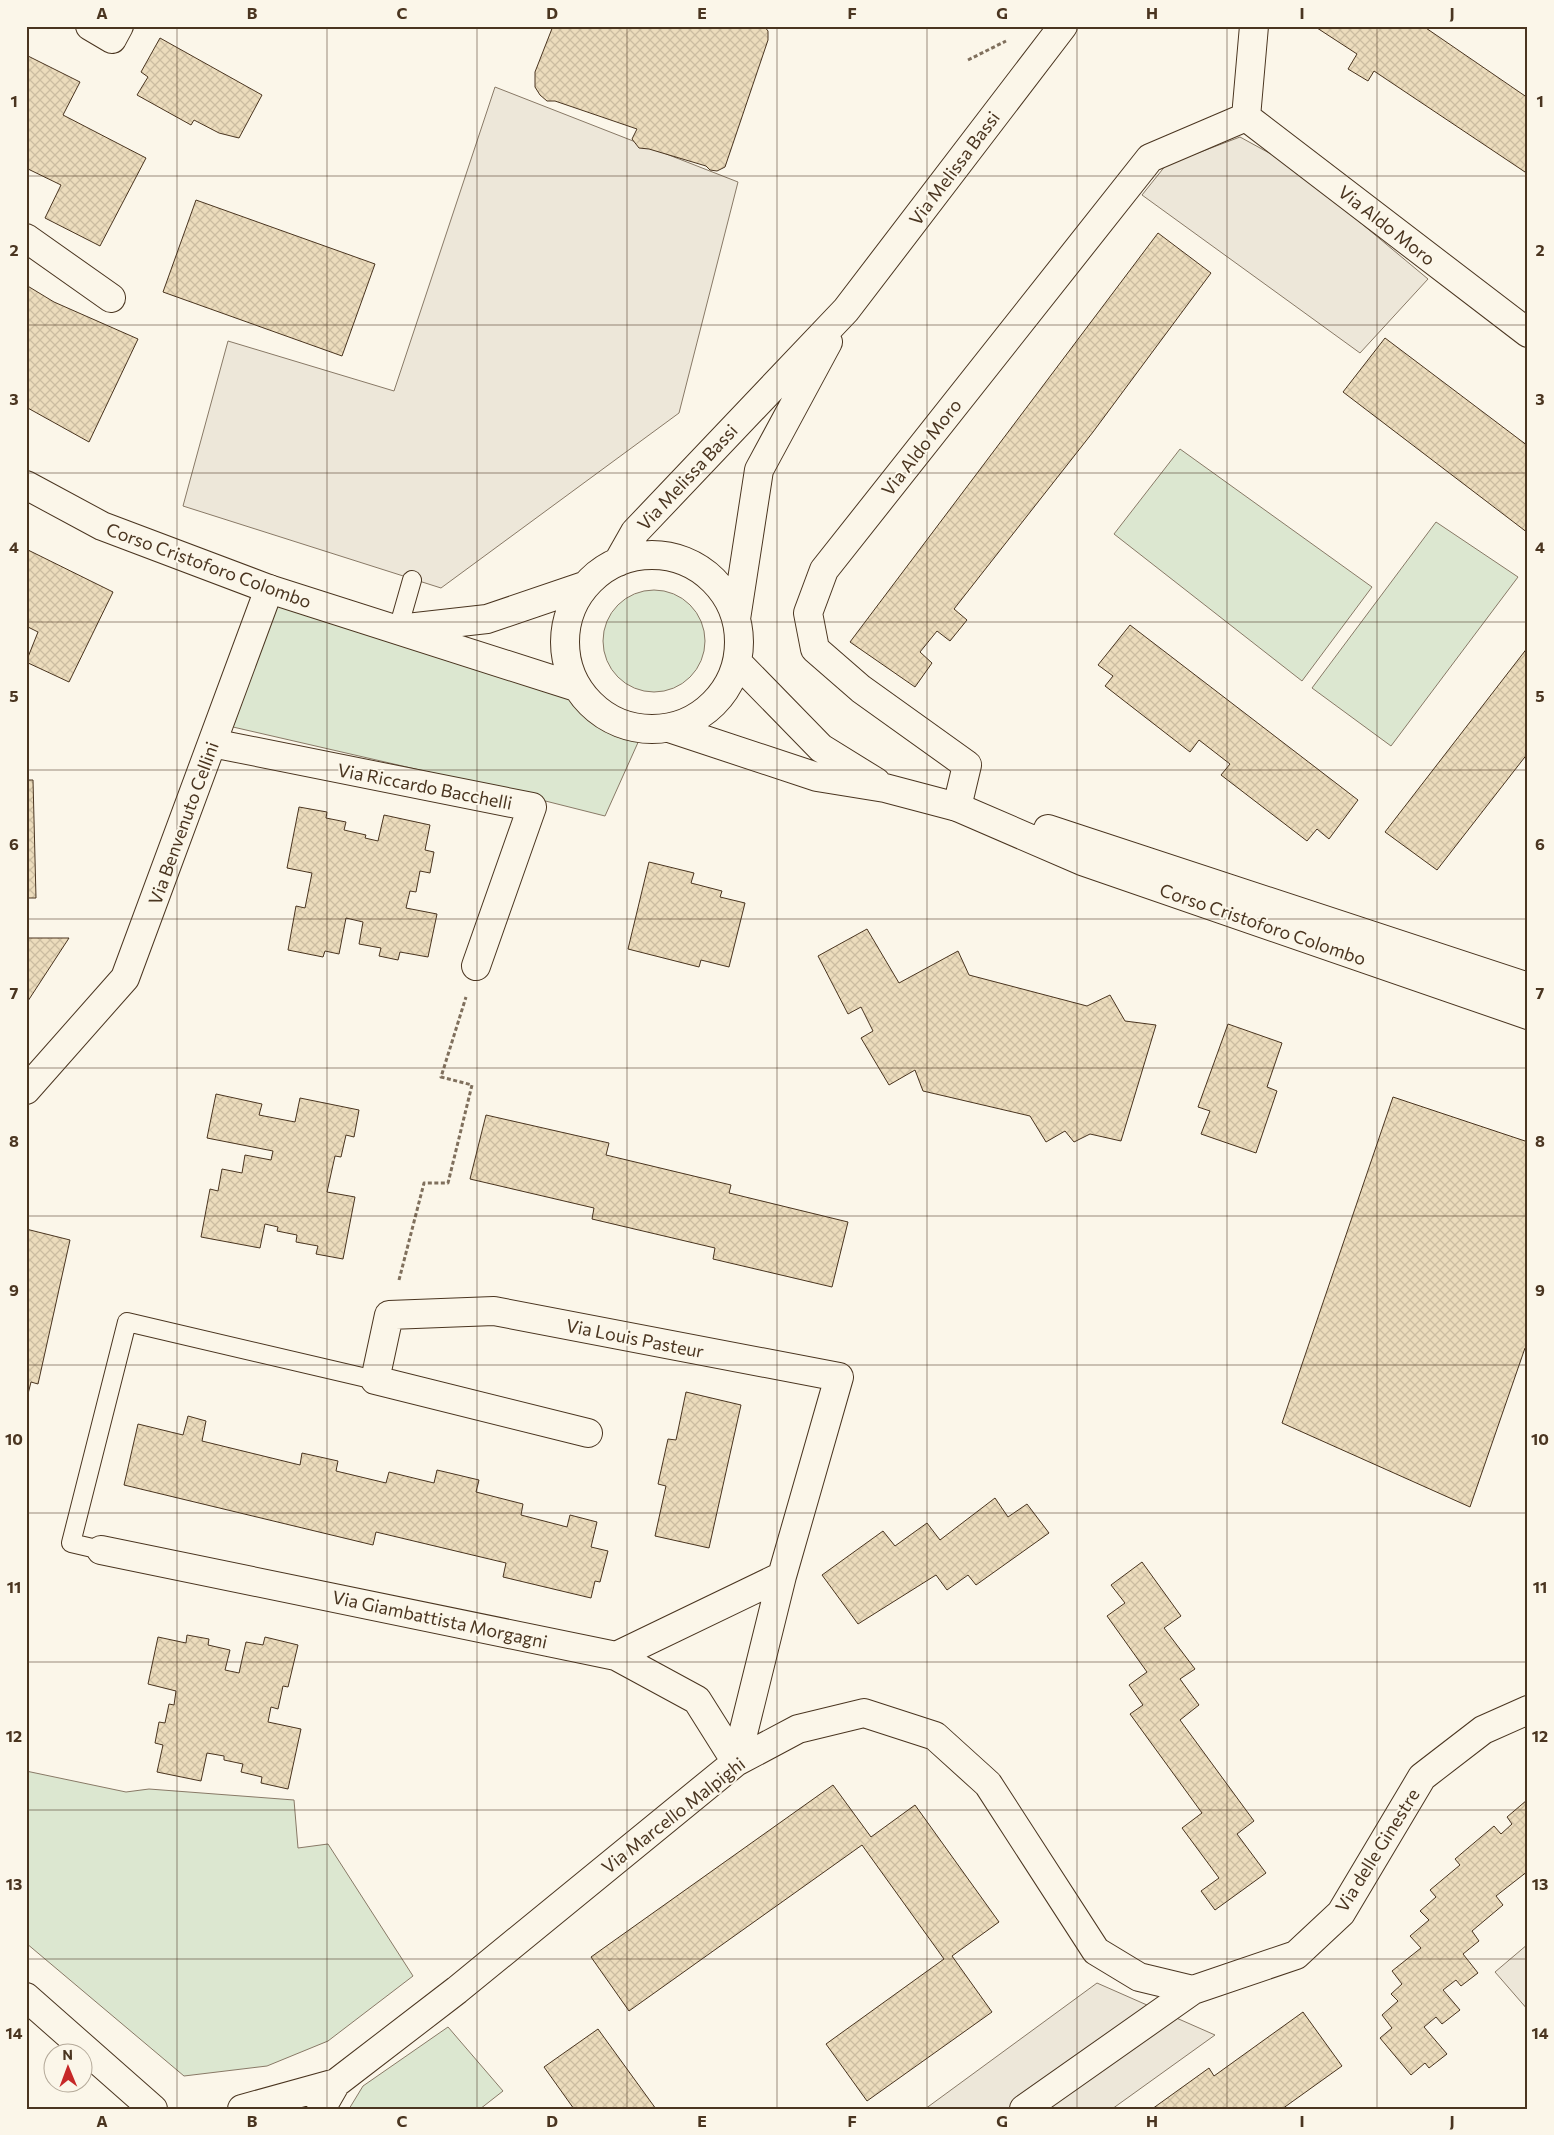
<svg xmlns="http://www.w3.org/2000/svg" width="1554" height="2135" font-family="Commissioner,sans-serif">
<defs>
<pattern id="building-cross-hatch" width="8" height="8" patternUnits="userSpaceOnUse" patternTransform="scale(1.25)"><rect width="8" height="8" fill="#ecdcbc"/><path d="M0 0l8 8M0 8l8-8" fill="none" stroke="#ccbda1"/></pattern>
</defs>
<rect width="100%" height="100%" fill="#fbf6e9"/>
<path fill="#dce7d0" stroke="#887966" d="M1180,449L1372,587L1302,681L1114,534Z
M1436,522L1518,577L1391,746L1312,688Z
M603 641a51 51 0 1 1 102 0a51 51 0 1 1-102 0Z
M277,603L572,693L594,716L640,738L605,816L446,776L233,727Z
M26,1771L126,1792L149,1789L294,1800L298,1848L328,1844L413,1976L328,2041L267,2066L184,2076L26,1943Z
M448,2027L503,2091L480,2109H349L363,2086Z"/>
<path fill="#ede7d9" stroke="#887966" d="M495,87L738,182L679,413L441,588L183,506L228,341L394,391Z
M1240,137L1271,154L1326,194L1428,279L1360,353L1142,195L1166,165Z
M1528,1944V2010L1495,1972Z
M1097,1983L1215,2035L1112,2109H925Z"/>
<path fill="url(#building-cross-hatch)" stroke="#4a3520" d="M553,26H764L768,31V40L725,167L717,171L710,170L706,166L649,149L639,148L632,139L637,129L555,101H547L540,95L535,87V72Z
M1314,26H1423L1528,98V174L1374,71L1368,81L1348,69L1357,54Z
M160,38L262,95L239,138L219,133L194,120L191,125L137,95L148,77L141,72Z
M26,55L80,82L63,115L146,158L100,246L45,218L61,185L26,168Z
M196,200L375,264L342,356L163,292Z
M1158,233L1211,273L1093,432L954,609L967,620L950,641L937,631L920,652L932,663L915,687L850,642Z
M26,285L54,302L138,339L89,442L26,407Z
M1385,338L1528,446V533L1343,392Z
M26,549L113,592L69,682L26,662L38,632L26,626Z
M1130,625L1358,800L1329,839L1317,829L1307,841L1221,775L1230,764L1199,740L1190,752L1105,686L1113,676L1098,665Z
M1528,647V753L1437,870L1385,832Z
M26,780H33L36,898H26Z
M299,807L327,812L326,818L346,822L344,830L366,835L365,838L378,841L384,815L430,825L425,850L434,852L430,873L420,871L416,892L410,891L406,908L437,914L428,957L400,952L398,960L379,956L381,948L359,944L363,922L346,918L339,954L325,951L323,957L288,950L296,906L305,908L312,873L287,868Z
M649,862L694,873L691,883L722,891L720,897L745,903L729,967L701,960L699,967L628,949Z
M867,929L899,983L958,951L969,975L1087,1006L1110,995L1125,1021L1156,1025L1121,1141L1090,1134L1074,1142L1065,1131L1046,1142L1030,1116L923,1091L915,1070L889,1085L861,1038L873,1031L861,1007L848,1014L818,956Z
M26,938H69L26,1004Z
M1228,1024L1282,1043L1267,1087L1277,1091L1256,1153L1201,1134L1210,1111L1198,1107Z
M216,1094L262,1104L259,1115L295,1122L300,1098L359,1110L354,1137L346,1135L341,1157L335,1156L327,1192L355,1197L343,1259L316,1254L318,1246L296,1242L297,1235L277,1231L278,1227L265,1224L260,1248L201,1237L210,1189L218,1191L222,1169L242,1173L245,1155L271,1160L273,1151L207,1138Z
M1393,1097L1528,1142V1348H1525L1470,1507L1282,1423Z
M486,1115L609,1143L606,1155L731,1185L729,1193L848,1222L832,1287L713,1259L715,1248L592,1219L594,1208L470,1179Z
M26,1229L70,1240L38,1384L31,1382L26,1402Z
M686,1392L741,1405L709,1548L655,1536L666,1486L658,1484L668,1439L676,1440Z
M188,1416L206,1421L202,1441L300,1465L302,1453L338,1461L336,1471L386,1483L389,1472L434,1483L437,1470L479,1480L476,1492L523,1504L521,1515L567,1527L570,1515L597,1522L591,1547L608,1551L600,1582L595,1581L591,1598L503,1577L506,1563L376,1532L373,1545L124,1485L138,1424L183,1435Z
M995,1498L1008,1517L1027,1504L1049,1533L976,1585L968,1575L947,1590L936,1575L858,1624L822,1575L883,1531L895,1546L927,1523L940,1540Z
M1142,1562L1181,1616L1164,1628L1195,1669L1180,1679L1199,1705L1180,1720L1254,1821L1237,1834L1266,1873L1215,1910L1201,1891L1219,1878L1182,1828L1202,1813L1130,1714L1143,1705L1129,1685L1147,1672L1107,1616L1125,1603L1111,1585Z
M187,1635L209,1639L208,1645L230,1650L225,1670L239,1673L246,1642L263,1645L265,1637L298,1645L288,1687L283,1686L278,1709L271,1707L268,1722L301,1729L288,1789L261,1783L262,1777L241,1772L243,1764L224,1760V1756L207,1753L201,1781L157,1772L163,1745L155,1743L159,1722L165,1723L169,1704L174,1705L176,1691L148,1684L158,1637L186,1643Z
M833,1785L871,1837L915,1805L999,1922L952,1956L992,2012L867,2101L826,2044L944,1959L862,1845L629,2011L591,1957Z
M1527,1800L1528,1871L1496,1896L1503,1905L1472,1931L1479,1941L1463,1954L1478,1973L1461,1986L1456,1980L1443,1990L1460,2010L1442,2024L1436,2017L1424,2027L1447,2054L1429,2068L1425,2063L1411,2075L1380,2038L1392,2028L1382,2015L1398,2001L1391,1994L1402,1984L1392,1971L1421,1948L1410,1936L1429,1920L1420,1911L1436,1897L1430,1890L1460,1865L1455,1859L1494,1826L1501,1834L1512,1824L1507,1817Z
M1303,2012L1342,2066L1282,2109H1152L1209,2068L1214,2076Z
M598,2029L656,2109H574L544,2067Z"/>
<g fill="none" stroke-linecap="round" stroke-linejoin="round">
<defs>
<path id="lane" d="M398,629L412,580
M101,1550L71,1543L127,1322L375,1380"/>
<path id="street" d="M90,26L112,39L119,26
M1246,117L1254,26
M26,238L111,298
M212,743L532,807L476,966
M957,807L967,765L861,689L815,649L808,613L824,570L1150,158L1246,117L1528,333
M26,1090L125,978L269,589
M588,1433L375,1380L389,1315L494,1311L839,1377L782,1576L736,1762
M101,1550L616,1656L697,1700L736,1762
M616,1656L782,1576
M242,2109L336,2083
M321,2109L336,2083L457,1990L736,1762L798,1729L864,1713L935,1736L988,1784L1096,1951L1139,1977L1193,1990
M1024,2109L1193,1990L1296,1955L1341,1913L1422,1777L1483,1730L1528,1710"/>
<path id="secondary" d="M26,485L102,526L269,589L576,687
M565 642a87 87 0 1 1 174 0a87 87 0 1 1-174 0Z
M618,562L635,532L846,310L1063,26
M736,619L759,470L828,342
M407,628L487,619L584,586
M738,663L821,748L876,782
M669,728L817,777L885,788L957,807L1082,861L1528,1015
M1048,829L1528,987
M26,1997L153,2109"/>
</defs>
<use href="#lane" stroke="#4a3520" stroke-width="20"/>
<use href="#street" stroke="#4a3520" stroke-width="30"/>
<use href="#secondary" stroke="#4a3520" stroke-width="30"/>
<path stroke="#7f6f5c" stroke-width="3" stroke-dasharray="4 2.5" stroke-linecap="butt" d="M968,60L1006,41
M399,1280L424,1183H448L472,1085L441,1077L466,997"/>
<use href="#lane" stroke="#fbf6e9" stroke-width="18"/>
<use href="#street" stroke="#fbf6e9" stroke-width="28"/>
<use href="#secondary" stroke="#fbf6e9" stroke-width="28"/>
</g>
<path fill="none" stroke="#4a3520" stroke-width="1" stroke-opacity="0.55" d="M177,26V2109M327,26V2109M477,26V2109M627,26V2109M777,26V2109M927,26V2109M1077,26V2109M1227,26V2109M1377,26V2109M26,176H1528M26,325H1528M26,473H1528M26,622H1528M26,770H1528M26,919H1528M26,1068H1528M26,1216H1528M26,1365H1528M26,1513H1528M26,1662H1528M26,1810H1528M26,1959H1528"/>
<g text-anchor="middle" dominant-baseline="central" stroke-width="4" stroke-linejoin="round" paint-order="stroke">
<g font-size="18" fill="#4a3520" stroke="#fbf6e9">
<text transform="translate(954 168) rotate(-53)">Via Melissa Bassi</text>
<text transform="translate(1387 225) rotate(38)">Via Aldo Moro</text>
<text transform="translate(921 447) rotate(-52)">Via Aldo Moro</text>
<text transform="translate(687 477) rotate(-47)">Via Melissa Bassi</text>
<text transform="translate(209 565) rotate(20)">Corso Cristoforo Colombo</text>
<text transform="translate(425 786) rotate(11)">Via Riccardo Bacchelli</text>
<text transform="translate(183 823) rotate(-70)">Via Benvenuto Cellini</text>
<text transform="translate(1263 924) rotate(19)">Corso Cristoforo Colombo</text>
<text transform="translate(635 1338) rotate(11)">Via Louis Pasteur</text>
<text transform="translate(440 1619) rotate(12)">Via Giambattista Morgagni</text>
<text transform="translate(673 1815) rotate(-38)">Via Marcello Malpighi</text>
<text transform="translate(1377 1850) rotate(-58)">Via delle Ginestre</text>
</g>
</g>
<rect width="1554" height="2135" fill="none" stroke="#fbf6e9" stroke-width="55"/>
<g transform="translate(68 2068) rotate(359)"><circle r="24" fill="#fbf6e9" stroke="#b4a999"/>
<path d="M0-4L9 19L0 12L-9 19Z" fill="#c62828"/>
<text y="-8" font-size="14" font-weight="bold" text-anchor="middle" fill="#4a3520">N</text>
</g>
<rect x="28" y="28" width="1498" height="2080" fill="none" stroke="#4a3520" stroke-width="2"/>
<g font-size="16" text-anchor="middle" font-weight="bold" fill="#4a3520">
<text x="102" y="19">A</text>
<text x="252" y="19">B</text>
<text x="402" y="19">C</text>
<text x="552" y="19">D</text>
<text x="702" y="19">E</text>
<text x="852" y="19">F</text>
<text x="1002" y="19">G</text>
<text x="1152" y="19">H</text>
<text x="1302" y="19">I</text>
<text x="1452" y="19">J</text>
<text x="14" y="107">1</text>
<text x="1540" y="107">1</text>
<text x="14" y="256">2</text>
<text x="1540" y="256">2</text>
<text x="14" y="405">3</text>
<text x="1540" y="405">3</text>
<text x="14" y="553">4</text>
<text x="1540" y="553">4</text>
<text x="14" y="702">5</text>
<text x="1540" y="702">5</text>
<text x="14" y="850">6</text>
<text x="1540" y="850">6</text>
<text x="14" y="999">7</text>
<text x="1540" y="999">7</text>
<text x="14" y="1147">8</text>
<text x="1540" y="1147">8</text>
<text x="14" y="1296">9</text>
<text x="1540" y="1296">9</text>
<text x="14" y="1445">10</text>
<text x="1540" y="1445">10</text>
<text x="14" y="1593">11</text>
<text x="1540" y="1593">11</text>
<text x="14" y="1742">12</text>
<text x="1540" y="1742">12</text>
<text x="14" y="1890">13</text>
<text x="1540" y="1890">13</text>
<text x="14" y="2039">14</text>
<text x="1540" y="2039">14</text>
<text x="102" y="2127">A</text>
<text x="252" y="2127">B</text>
<text x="402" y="2127">C</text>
<text x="552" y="2127">D</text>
<text x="702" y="2127">E</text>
<text x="852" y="2127">F</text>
<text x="1002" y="2127">G</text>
<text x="1152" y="2127">H</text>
<text x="1302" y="2127">I</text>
<text x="1452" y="2127">J</text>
</g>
</svg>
